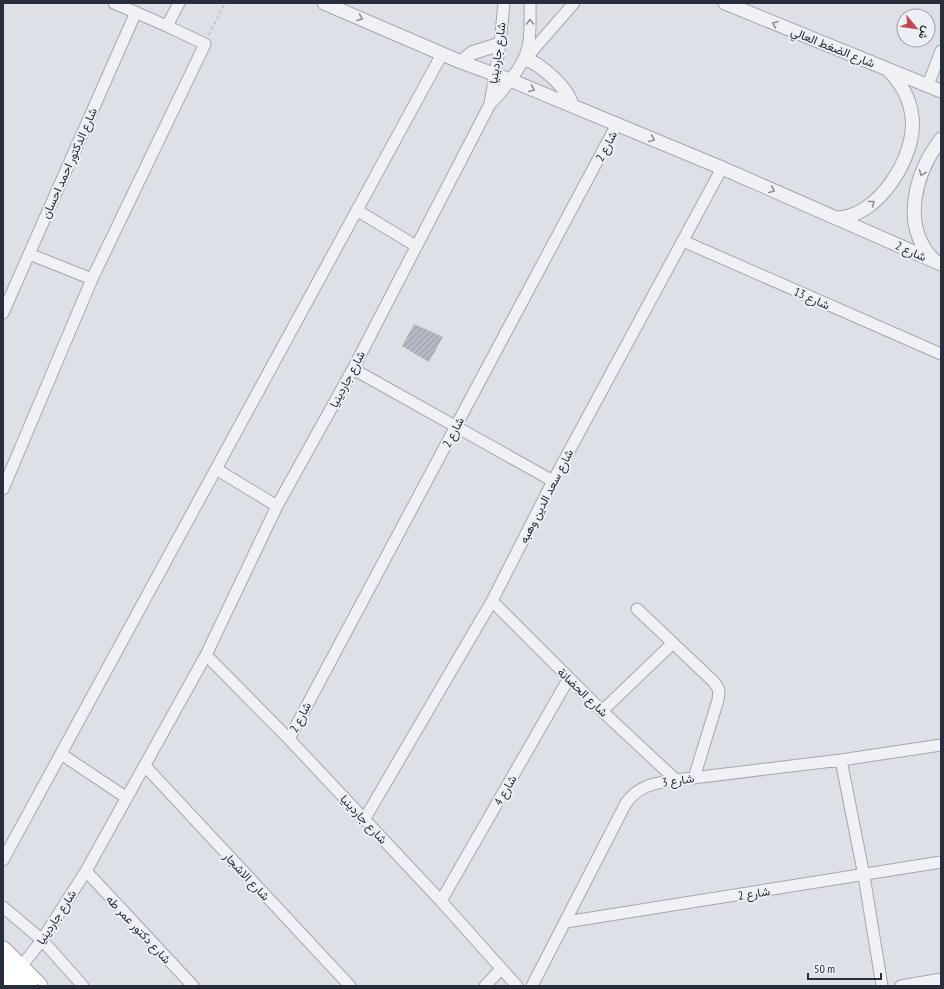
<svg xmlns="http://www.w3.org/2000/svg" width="944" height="989" font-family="'PT Sans Narrow',Vazirmatn,sans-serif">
<defs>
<pattern id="building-hatch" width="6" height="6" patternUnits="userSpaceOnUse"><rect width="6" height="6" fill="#b5b9c3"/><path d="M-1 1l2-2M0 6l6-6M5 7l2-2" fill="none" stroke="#9397a0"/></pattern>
</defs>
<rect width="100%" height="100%" fill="#dde0e6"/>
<path fill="url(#building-hatch)" d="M414,324L443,337L429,362L402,346Z"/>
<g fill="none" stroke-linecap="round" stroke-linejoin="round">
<defs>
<path id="minor" d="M167,26L179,3
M527,57L574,3
M928,85L941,51
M490,104C499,96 505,87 512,78C533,50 530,37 530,3
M358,211L416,246
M683,241L941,354
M29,254L92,279
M3,313L136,12
M353,369L553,481
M216,469L277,506
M3,489L92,279L205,44L167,26L114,3
M492,601L602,711L676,780
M637,609L714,682L719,690L718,700L694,778
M206,655L289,739L441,901L517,986
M602,711L673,643
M289,739L617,124
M61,754L127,798
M841,760L864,876L882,986
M145,766L350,986
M364,820L492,601L553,481L722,168
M3,860L442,54
M86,871L193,986
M441,901L569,678
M3,907L42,940L83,986
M566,922L941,862
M20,968L42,940L86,871L206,655L277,506L353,369L490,104L500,44L504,3
M485,986L501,969
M532,986L626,803C639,785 655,783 676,780L841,760L941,745
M901,986L941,979"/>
<path id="tertiary" d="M324,3L461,62L510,80L722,168L941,264
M725,3L941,91
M525,59C541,64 568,88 572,105
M461,62L472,53L500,44
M837,218C879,217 917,155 912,117C910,99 902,84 889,71
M934,260C900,226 915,173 941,139"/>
<path id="primary" d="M3,950L39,986"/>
<path id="trunk" d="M3,972L18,986"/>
</defs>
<use href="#minor" stroke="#a3a7b0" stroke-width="13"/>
<use href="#tertiary" stroke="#a3a7b0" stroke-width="15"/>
<use href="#primary" stroke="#9da4b1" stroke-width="19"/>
<use href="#trunk" stroke="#868d9c" stroke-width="20"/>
<path stroke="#bcbec5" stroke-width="1.5" stroke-dasharray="3 3" stroke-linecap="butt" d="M209,35L225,3"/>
<use href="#minor" stroke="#f0f1f5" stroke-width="11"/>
<use href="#tertiary" stroke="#f0f1f5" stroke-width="13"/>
<use href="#primary" stroke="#fff" stroke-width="17"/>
<use href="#trunk" stroke="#fff" stroke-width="18"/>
<path stroke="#bcbec5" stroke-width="1.5" stroke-dasharray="3 3" stroke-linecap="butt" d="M36,986L41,982"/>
</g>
<defs><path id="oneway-chevron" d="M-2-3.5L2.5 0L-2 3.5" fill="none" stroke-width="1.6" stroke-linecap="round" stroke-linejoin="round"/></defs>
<g stroke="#8c8f98">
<use href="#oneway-chevron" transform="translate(360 18) rotate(23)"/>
<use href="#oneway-chevron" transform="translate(530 22) rotate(-90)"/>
<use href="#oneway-chevron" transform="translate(775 24) rotate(-158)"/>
<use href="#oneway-chevron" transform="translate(532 89) rotate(22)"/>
<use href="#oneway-chevron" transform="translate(652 139) rotate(23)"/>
<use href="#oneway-chevron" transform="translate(922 173) rotate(112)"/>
<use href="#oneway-chevron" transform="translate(772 190) rotate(23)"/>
<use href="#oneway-chevron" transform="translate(872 203) rotate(-38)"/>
</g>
<g text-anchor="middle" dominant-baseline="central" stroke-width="4" stroke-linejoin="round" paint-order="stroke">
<g font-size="12" fill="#282d3c" stroke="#eceff4">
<text transform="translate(833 47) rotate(22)">شارع الضغط العالي</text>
<text transform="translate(497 53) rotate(-82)">شارع جاردينيا</text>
<text transform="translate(606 146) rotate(-62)">شارع 2</text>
<text transform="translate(69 163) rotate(-66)">شارع الدكتور احمد احسان</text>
<text transform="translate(911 251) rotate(24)">شارع 2</text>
<text transform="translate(812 298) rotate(24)">شارع 13</text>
<text transform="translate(347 379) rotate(-62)">شارع جاردينيا</text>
<text transform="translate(453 432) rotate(-62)">شارع 2</text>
<text transform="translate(546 496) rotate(-63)">شارع سعد الدين وهبه</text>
<text transform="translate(583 692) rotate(44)">شارع الحضانة</text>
<text transform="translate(300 717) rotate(-62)">شارع 2</text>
<text transform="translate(678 780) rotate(-8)">شارع 3</text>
<text transform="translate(505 790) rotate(-60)">شارع 4</text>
<text transform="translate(364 819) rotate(47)">شارع جاردينيا</text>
<text transform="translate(247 876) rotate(47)">شارع الاشجار</text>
<text transform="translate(754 893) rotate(-9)">شارع 2</text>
<text transform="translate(56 917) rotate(-57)">شارع جاردينيا</text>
<text transform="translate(139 929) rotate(47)">شارع دكتور عمر طه</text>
</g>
</g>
<rect width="944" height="989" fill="none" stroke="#282d3c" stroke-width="8"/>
<g transform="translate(916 28) rotate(119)"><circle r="19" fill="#eceff4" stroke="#9ea1aa"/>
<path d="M0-3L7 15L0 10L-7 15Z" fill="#c64850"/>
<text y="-6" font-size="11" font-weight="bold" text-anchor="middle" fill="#282d3c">ش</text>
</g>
<path d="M808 973v6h73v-6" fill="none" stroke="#282d3c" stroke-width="2"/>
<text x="814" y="973" font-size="12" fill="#282d3c" stroke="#eceff4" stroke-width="3" paint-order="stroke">50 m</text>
</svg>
